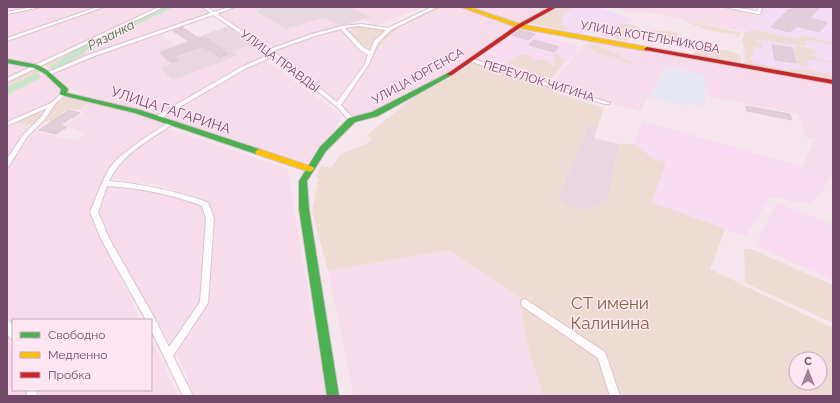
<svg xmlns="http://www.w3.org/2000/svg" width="840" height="403" font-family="Raleway,sans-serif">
<rect width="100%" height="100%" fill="#f6e6ee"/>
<path fill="#f7dceb" d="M7,7H76L90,9L7,38Z
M106,7H160L36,65L7,59V42Z
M175,7H201L210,13L91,55L82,50Z
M238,7H266L256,11L286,29L322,18L332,21L339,27L269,50L219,13Z
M349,7H424L375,26L366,21V19L371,17Z
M446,7H458L513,26L451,70L376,111L352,117L348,113L341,105L377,51L398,29Z
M466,7H550L519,25Z
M607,7H714L751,13L758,17L744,32L647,12L637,13Z
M341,29L369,54L337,102L273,51Z
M160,34L177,46L160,51L176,63L170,77L173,80L238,54L233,51L253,44L258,45L270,54L242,67L159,116L120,104L83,95L52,76L72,65Z
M590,38L833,83V171L830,176L803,167L814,140L806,137L798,114L704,95L705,76L667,67L640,112L550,84Z
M264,60L342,116L337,126L306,165L161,117L251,65Z
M7,63L32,68L7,79Z
M44,74L65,89L48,105L7,124V94Z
M91,102L167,124L115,160L101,184L90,216L141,320H13V327L7,317V168L35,131L76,141L85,134L65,125L83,113L82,107Z
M16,124L29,125L7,158V126Z
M166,128L287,169L326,394L323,396H195L177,354L206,306L212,216L209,203L159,185L112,179L124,159Z
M108,186L141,187L193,201L206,210L207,215L201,303L171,346L107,235L97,211Z
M448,250L519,297L527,343L543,396H354L328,271Z
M7,336L13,350V390H26L28,396H7Z
M151,339L179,396H38L37,390H151Z"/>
<path fill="#f9dcf2" d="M40,10H43L41,12L52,13L46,17L22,25L7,22L8,20L18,15L30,14Z
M522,28L580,47L548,83L474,61Z
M642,121L803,167L830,176L824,188L812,204L770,197L745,236L652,202L654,159L634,144Z
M777,203L833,225V280L755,245Z"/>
<path fill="#e8d7e1" d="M266,7H349L371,17L339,27L332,21L322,18L286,29L256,11Z
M228,26L253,44L234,51L238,55L173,80L160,68L175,63L160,51Z
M589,124L598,126L594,138L619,144L608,199L587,211L568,207L561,200L559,195Z"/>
<path fill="#e8e8f4" d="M667,67L705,75V107L685,101L684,106L649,97Z"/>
<path fill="#f3dcf4" d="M557,7H597L634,20L622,26L590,22L583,34L528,23Z
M764,7H833V82L743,65L744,32L758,17Z"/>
<path fill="#eedcd4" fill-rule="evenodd" d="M164,7H174L117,31L81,50L90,56L52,71H50L47,66H41Z
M436,7H445L398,28L376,51L375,50C382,27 415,17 436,7Z
M560,7H577L562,13L563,17L561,25L569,28L568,31L528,23Z
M683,20L742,33L738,38L735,34L706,30Z
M606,23L616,25L632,24L641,30L634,32L628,41L598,35H610L615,32V29L604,26Z
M360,26L382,28L385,32L372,44L371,50L363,47L349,33L353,27Z
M753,29L796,39L803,35L833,43V45L808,40L805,42V45H802L756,40V42L762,43L763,48L753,47L754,52L750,58L754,63L785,69H804L831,74L833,76V80L746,65L745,48L742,40L744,34Z
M643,30L677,32L680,41L664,37L639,35Z
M593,44L620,55L621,57L633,63V64L622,62V59L595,53L594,50L588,48Z
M797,46C805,47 811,47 817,52L812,53L813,56L832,62L829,63L808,59L806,62L809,65V67L798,65L796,58L798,57L795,55L794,52L797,50L794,48H797Z
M704,48C716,51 733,47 742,58L740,63L694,55L693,53L697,51L698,49Z
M554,54H559L561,58L566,60L548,82L527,75L530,72L528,70L507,64C516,55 526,50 535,61L546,59L555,67Z
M473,63L558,90L557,93L604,108L598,126L589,124L559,195C564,208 575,208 587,211L608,199L619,144H634L654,159L666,162L652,202L725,229L710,269L833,328V396H543L527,343L519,297L448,250L328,271L312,211L318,182L319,179L316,177L321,166L331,168L341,154L366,144L372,139L367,135L416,95L444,81ZM796,359H820V383H796Z
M37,68L40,72L34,77L7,91V81Z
M66,97L90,102L82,107L81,110C73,108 64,108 59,116L69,120L65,123L44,121L59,100Z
M50,106L33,125L16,124Z
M744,249H751L833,285V323L745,283Z"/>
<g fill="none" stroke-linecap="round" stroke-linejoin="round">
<path fill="#c8e5c8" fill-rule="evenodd" d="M164,7H174L102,41L57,69H51L50,67L96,37Z
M37,73L41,76L40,78L7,95V88Z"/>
</g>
<path fill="#e2cedb" stroke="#dec9d7" d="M795,7L807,8L808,7H820L810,18L827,23L819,32L797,26L790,32L771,27L789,9L792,10Z
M182,27L200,39L205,37L228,54L219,57L203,46L175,56L179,60L171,63L160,53L190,42L173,31Z
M519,31H523L535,34L528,40L512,35Z
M534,40L559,47L554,52L529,45Z
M772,45L792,48L796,63L775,60Z
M746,106L790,114L792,120L747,111Z
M69,110L80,113L60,125L67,127L56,134L39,130Z"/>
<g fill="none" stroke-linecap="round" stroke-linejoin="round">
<defs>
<path id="street" d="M32,7H41L7,14V12Z
M98,7H104L7,41V38Z
M159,7H164L7,82V78Z
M202,7H207L214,12L229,7H235L217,14L270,49L312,34L342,26L362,24L388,28L432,7H437L391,30L378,43L369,64L341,105L355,120L352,122L350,121L336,106L274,56L245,69L159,119H155V117L241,67L271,54L213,15L92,57L49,75L47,76L44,74L88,55L211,13ZM358,26L386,30L374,41L370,51L363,47L345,28ZM341,29L359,49L368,55L365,64L337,102L273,51L315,36Z
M724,7H733L757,11L759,7H763L760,14H758Z
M469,59H473L610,103L609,104H605L469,61Z
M63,92L66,94L65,95L56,103L45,119L27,137L9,166H7V159L23,135L41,117L47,108L7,126V122L51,103Z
M171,121L174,123L173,124C149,140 122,154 109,181C143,184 175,191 207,202L209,204L214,219L208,303L173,356L193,396H183L151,330V320H146L102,241L90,212L102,183L109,169L118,158L143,139ZM107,186C140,188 171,194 202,206L206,219L200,302L169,347L154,317L110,240L98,212Z
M525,299L605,352L620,396H610L598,358L522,306L521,303L522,300Z
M7,320L10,321L13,327V340L10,339L7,333Z
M26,390H36L37,396H27Z"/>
<path id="fast" d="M7,59L38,65L48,71L67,88L68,89L67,93L140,110L262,150L263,152L262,154H256L135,113L61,95L60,94L61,89L44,73L34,68L7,63Z
M450,72L452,73V75L378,116L355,122L326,151L307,181L309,209L339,396H327L299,209V181L320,147L349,118L372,112Z"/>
<path id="slow" d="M461,7H469L520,24L647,47L650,49L647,51L519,28Z
M259,149L313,167L314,169L310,172L256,154L255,152Z"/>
<path id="jam" d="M550,7H557L521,27L452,75H448L447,74L517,25Z
M647,47L833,80V84L645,50L644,49Z"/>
</defs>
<use href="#street" stroke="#d7c4d0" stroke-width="2"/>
<use href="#fast" stroke="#d6c3ce" stroke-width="2"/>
<use href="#slow" stroke="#d6c3ce" stroke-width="2"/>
<use href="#jam" stroke="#d6c3ce" stroke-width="2"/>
<use href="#street" fill="#fefbfc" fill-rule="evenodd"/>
<use href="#fast" fill="#4caf50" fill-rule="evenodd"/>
<use href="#slow" fill="#ffc107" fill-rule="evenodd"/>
<use href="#jam" fill="#c62828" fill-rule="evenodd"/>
</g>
<g text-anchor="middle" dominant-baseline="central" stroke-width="3" stroke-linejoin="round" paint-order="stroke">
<g font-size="12" fill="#724868" stroke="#ffe6f2">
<text transform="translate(650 37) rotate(10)">УЛИЦА КОТЕЛЬНИКОВА</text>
<text transform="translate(280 61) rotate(37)">УЛИЦА ПРАВДЫ</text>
<text transform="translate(418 76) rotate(-29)">УЛИЦА ЮРГЕНСА</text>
<text transform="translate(539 81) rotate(17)">ПЕРЕУЛОК ЧИГИНА</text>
</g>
<g font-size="13" font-style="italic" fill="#3c7840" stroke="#ffe6f2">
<text transform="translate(111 35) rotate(-27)">Рязанка</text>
</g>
<g font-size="14" fill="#724868" stroke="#ffe6f2">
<text transform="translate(171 110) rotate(18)">УЛИЦА ГАГАРИНА</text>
</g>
<g font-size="17" fill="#7d6642" stroke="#ffe6f2">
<text x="610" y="303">СТ имени<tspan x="610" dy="20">Калинина</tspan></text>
</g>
</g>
<rect width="840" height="403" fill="none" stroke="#724868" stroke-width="16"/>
<rect x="12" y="319" width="140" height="72" fill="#ffe6f2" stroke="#c7a7bb"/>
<rect x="20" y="332" width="20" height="6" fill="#4caf50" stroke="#c7a7bb"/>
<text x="48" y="339" font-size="12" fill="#724868">Свободно</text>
<rect x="20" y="352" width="20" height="6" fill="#ffc107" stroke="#c7a7bb"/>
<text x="48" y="359" font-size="12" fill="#724868">Медленно</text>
<rect x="20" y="372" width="20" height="6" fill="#c62828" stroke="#c7a7bb"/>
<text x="48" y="379" font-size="12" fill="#724868">Пробка</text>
<g transform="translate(808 371)"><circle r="19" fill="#ffe6f2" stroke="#c7a7bb"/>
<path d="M0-3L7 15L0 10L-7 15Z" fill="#a07f97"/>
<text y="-6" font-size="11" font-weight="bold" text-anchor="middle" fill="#724868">С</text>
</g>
</svg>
